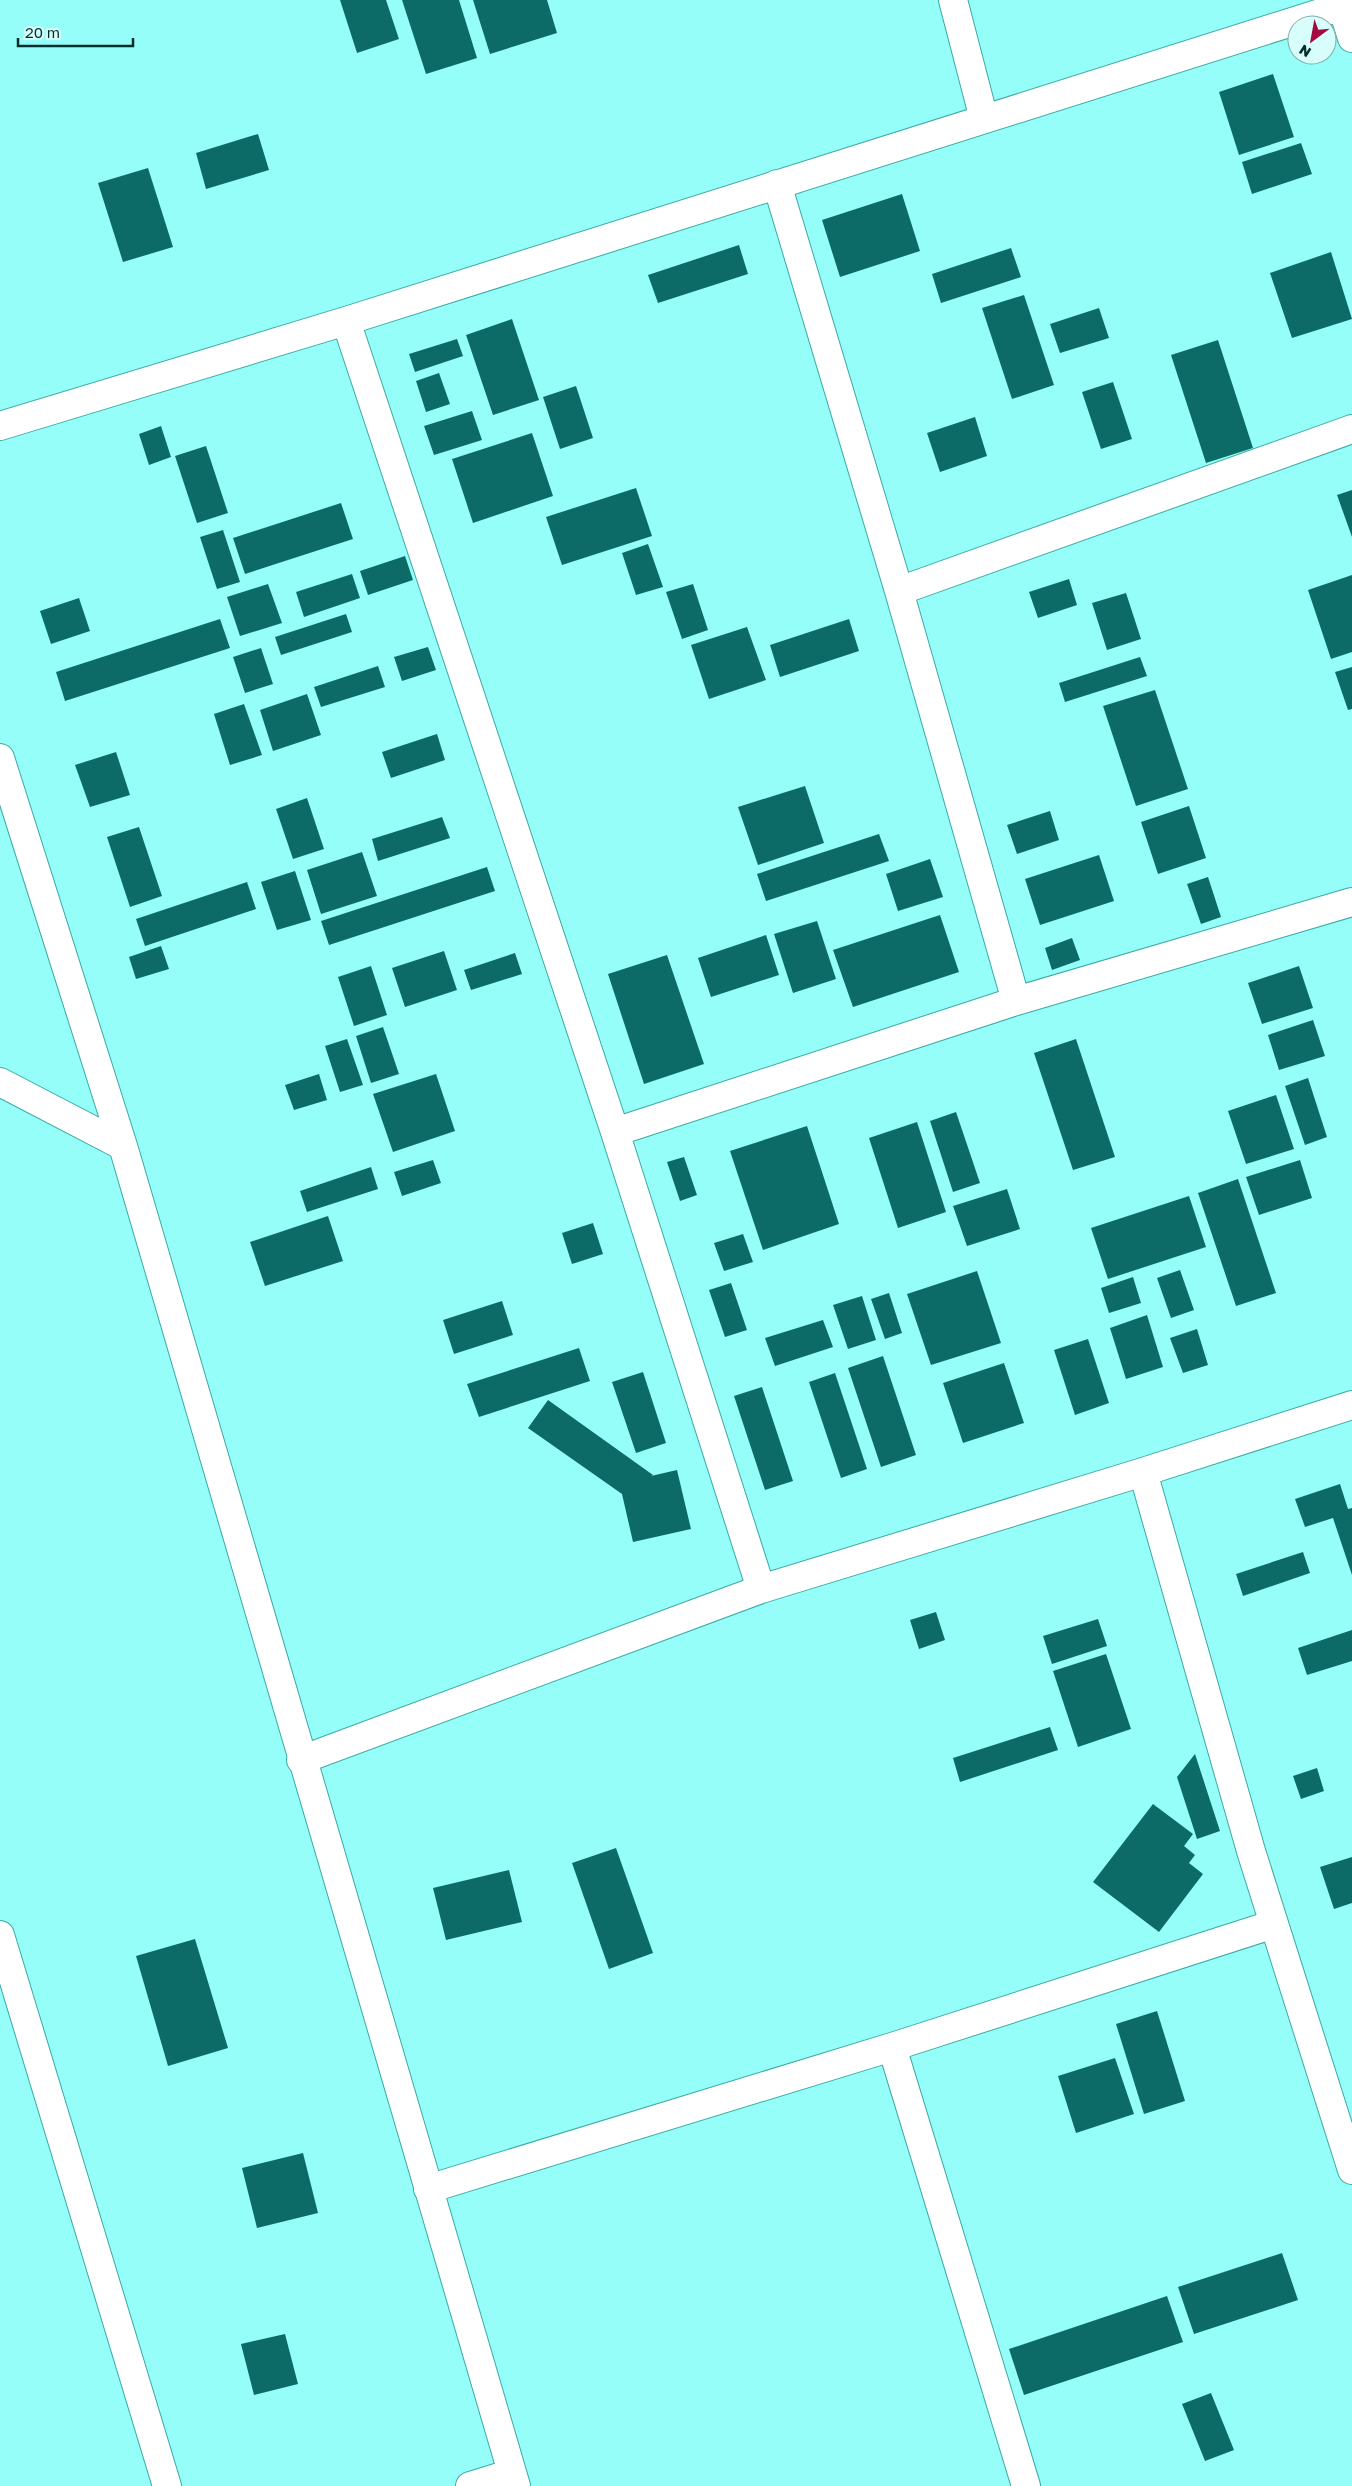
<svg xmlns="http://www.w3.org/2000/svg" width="1352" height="2486" font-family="'Golos Text',sans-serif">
<rect width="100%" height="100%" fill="#95fef8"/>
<path fill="#0d6b67" d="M340,0H386L399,39L357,53Z
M402,0H459L477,58L426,74Z
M473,0H547L557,33L490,54Z
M1273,74L1294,137L1239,155L1219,92Z
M258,134L269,170L206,189L196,153Z
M1301,143L1312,174L1252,194L1242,162Z
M148,168L173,247L123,262L98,183Z
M902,194L920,251L840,277L822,220Z
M739,245L748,274L658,303L648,275Z
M1011,248L1021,277L941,303L932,274Z
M1331,252L1352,319L1292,338L1270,273Z
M1024,295L1054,385L1012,399L982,308Z
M1099,308L1109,338L1060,353L1050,324Z
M512,319L539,400L493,415L466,335Z
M457,339L463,356L415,372L409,354Z
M1218,340L1253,448L1206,463L1171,355Z
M439,373L450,404L426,412L416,381Z
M1113,382L1132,439L1101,449L1082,392Z
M576,386L593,438L560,449L543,397Z
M472,411L482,440L434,455L424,426Z
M975,417L987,456L940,472L927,433Z
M161,426L171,457L149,465L139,434Z
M532,433L553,496L473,523L452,459Z
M206,446L228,513L197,523L175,456Z
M636,488L652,536L562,565L546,517Z
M1352,490V537L1337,495Z
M341,503L353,539L245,574L233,538Z
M223,530L240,582L217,589L200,537Z
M648,544L663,587L636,595L622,553Z
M405,556L413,580L368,595L360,571Z
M352,574L360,598L304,617L296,592Z
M1352,575V652L1331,659L1308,590Z
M1069,579L1077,605L1038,618L1029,592Z
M268,584L282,623L240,636L227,597Z
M693,584L708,630L682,639L666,592Z
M1126,593L1141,639L1107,650L1092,603Z
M79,598L90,631L51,644L40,611Z
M346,614L352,632L281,655L275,637Z
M220,619L230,648L65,701L56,672Z
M849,619L859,651L780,677L770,645Z
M747,627L766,680L709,699L691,645Z
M428,647L436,670L402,681L394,657Z
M261,648L273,684L245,693L233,657Z
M1140,657L1147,676L1065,702L1059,683Z
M378,666L385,687L321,707L314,687Z
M1352,667V709L1348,710L1335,672Z
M1155,690L1188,789L1136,806L1103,706Z
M307,694L321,735L273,751L260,710Z
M244,704L262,755L230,765L214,714Z
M437,734L445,760L391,778L382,752Z
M116,752L130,795L90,807L75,765Z
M805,786L824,843L758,865L738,807Z
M307,798L324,849L293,859L276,809Z
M1189,806L1206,858L1158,874L1141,822Z
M1050,811L1059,840L1017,854L1007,825Z
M442,817L450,838L378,861L372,839Z
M139,827L162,896L130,907L107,837Z
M879,834L889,861L766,901L757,874Z
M362,852L377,896L321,914L307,870Z
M1099,855L1114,901L1040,925L1025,879Z
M930,859L943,897L898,911L886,874Z
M487,867L495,891L329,945L321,921Z
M295,871L311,920L277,930L261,882Z
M1208,877L1221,917L1201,924L1187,884Z
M247,882L256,909L145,946L136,919Z
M940,915L959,972L853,1007L833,950Z
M817,921L836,979L793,993L774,934Z
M766,935L779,975L711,997L698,958Z
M1072,938L1080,960L1052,970L1045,948Z
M161,946L169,969L136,979L129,957Z
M444,951L457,990L405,1007L392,968Z
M515,953L522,974L471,990L464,970Z
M667,955L704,1064L644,1084L608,974Z
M371,966L387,1015L354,1026L338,977Z
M1299,966L1313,1008L1262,1024L1248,983Z
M1313,1020L1325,1056L1279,1070L1268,1035Z
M383,1027L399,1074L371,1083L356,1036Z
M347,1039L363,1085L340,1092L325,1046Z
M1076,1039L1115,1157L1073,1170L1034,1053Z
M319,1074L327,1100L294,1110L285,1085Z
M436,1074L455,1131L393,1152L373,1094Z
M1308,1078L1327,1137L1305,1145L1285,1086Z
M1276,1095L1294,1149L1246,1164L1228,1111Z
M956,1112L980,1183L953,1192L930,1121Z
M917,1122L946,1212L898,1228L869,1138Z
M807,1126L839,1224L763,1250L730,1151Z
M684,1157L697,1195L680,1201L667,1162Z
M433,1160L441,1183L402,1196L394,1172Z
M1300,1160L1312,1198L1259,1215L1246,1177Z
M371,1167L378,1189L307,1212L300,1191Z
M1238,1179L1276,1293L1236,1306L1198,1193Z
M1007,1189L1020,1229L967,1246L953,1206Z
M1189,1196L1206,1247L1108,1279L1091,1228Z
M328,1216L343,1261L265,1286L250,1242Z
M593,1223L603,1254L572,1264L562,1233Z
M743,1234L753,1262L724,1271L714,1243Z
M1180,1270L1194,1310L1171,1318L1157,1278Z
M977,1271L1001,1343L931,1365L907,1294Z
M1133,1277L1141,1303L1109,1313L1101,1288Z
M731,1283L747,1330L725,1337L709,1290Z
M889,1293L902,1333L885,1339L871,1299Z
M862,1296L876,1340L848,1349L833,1305Z
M502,1301L513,1335L454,1354L443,1320Z
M1147,1315L1163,1367L1126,1379L1110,1328Z
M823,1320L833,1347L775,1366L765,1338Z
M1197,1329L1208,1365L1183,1373L1170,1338Z
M1088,1339L1109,1403L1075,1415L1054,1350Z
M579,1348L590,1381L479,1417L467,1384Z
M883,1356L916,1455L881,1467L848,1368Z
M1004,1363L1024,1423L963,1443L943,1383Z
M643,1372L666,1443L636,1453L612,1382Z
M835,1373L867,1469L841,1478L809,1382Z
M762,1387L793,1481L765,1490L734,1396Z
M548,1400L653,1475L651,1476L677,1470L691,1529L633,1542L622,1494L528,1428Z
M1340,1484L1348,1509L1352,1508V1575L1333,1518L1305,1527L1295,1499Z
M1303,1552L1310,1573L1243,1596L1236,1574Z
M936,1612L945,1640L919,1649L910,1620Z
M1098,1619L1107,1646L1052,1664L1043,1636Z
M1352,1630V1661L1307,1675L1298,1648Z
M1106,1654L1131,1729L1078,1747L1053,1671Z
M1050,1727L1058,1750L960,1782L953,1758Z
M1195,1754L1220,1831L1197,1839L1177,1777Z
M1317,1768L1324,1791L1301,1799L1293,1776Z
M1153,1804L1193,1834L1184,1846L1195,1855L1189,1863L1203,1874L1159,1932L1093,1882Z
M616,1848L653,1953L609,1969L572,1863Z
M1352,1857V1903L1334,1909L1320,1867Z
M509,1870L522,1922L446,1940L433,1888Z
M195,1939L228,2048L168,2066L136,1956Z
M1157,2011L1185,2101L1144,2114L1116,2024Z
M1115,2058L1134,2114L1076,2133L1058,2076Z
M303,2153L318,2213L257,2228L242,2168Z
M1282,2253L1298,2300L1194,2334L1178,2287Z
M1167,2296L1183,2342L1024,2395L1009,2349Z
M285,2334L298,2384L254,2395L241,2344Z
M1211,2393L1234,2450L1205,2461L1182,2404Z"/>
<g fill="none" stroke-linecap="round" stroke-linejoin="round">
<defs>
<path id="minor" d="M953,0L984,119
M1342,6L1352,38
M777,184L899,591L1016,1001
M346,321L615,1132L761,1589
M0,426L346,321L1352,3
M899,591L1352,429
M0,758L123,1146
M0,1082L123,1146L516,2486
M615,1132L1016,1001L1352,902
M1143,1472L1251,1851L1352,2170
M301,1760L761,1589L1143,1472L1352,1405
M0,1935L167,2486
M892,2047L1026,2486
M428,2189L892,2047L1274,1924
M470,2486L512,2473"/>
</defs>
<use href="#minor" stroke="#3ba9a5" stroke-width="30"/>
<use href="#minor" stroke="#fff" stroke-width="28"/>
</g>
<g transform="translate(1312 40) rotate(212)"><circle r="24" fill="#d8fefc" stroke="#82aba9"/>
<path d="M0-4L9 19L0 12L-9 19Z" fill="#a4093f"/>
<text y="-8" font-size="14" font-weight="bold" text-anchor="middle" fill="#002e2d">N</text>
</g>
<path d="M18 38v8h115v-8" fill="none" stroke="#002e2d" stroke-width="2.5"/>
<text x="25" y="38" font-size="15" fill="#002e2d" stroke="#d8fefc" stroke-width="4" paint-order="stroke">20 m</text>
</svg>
